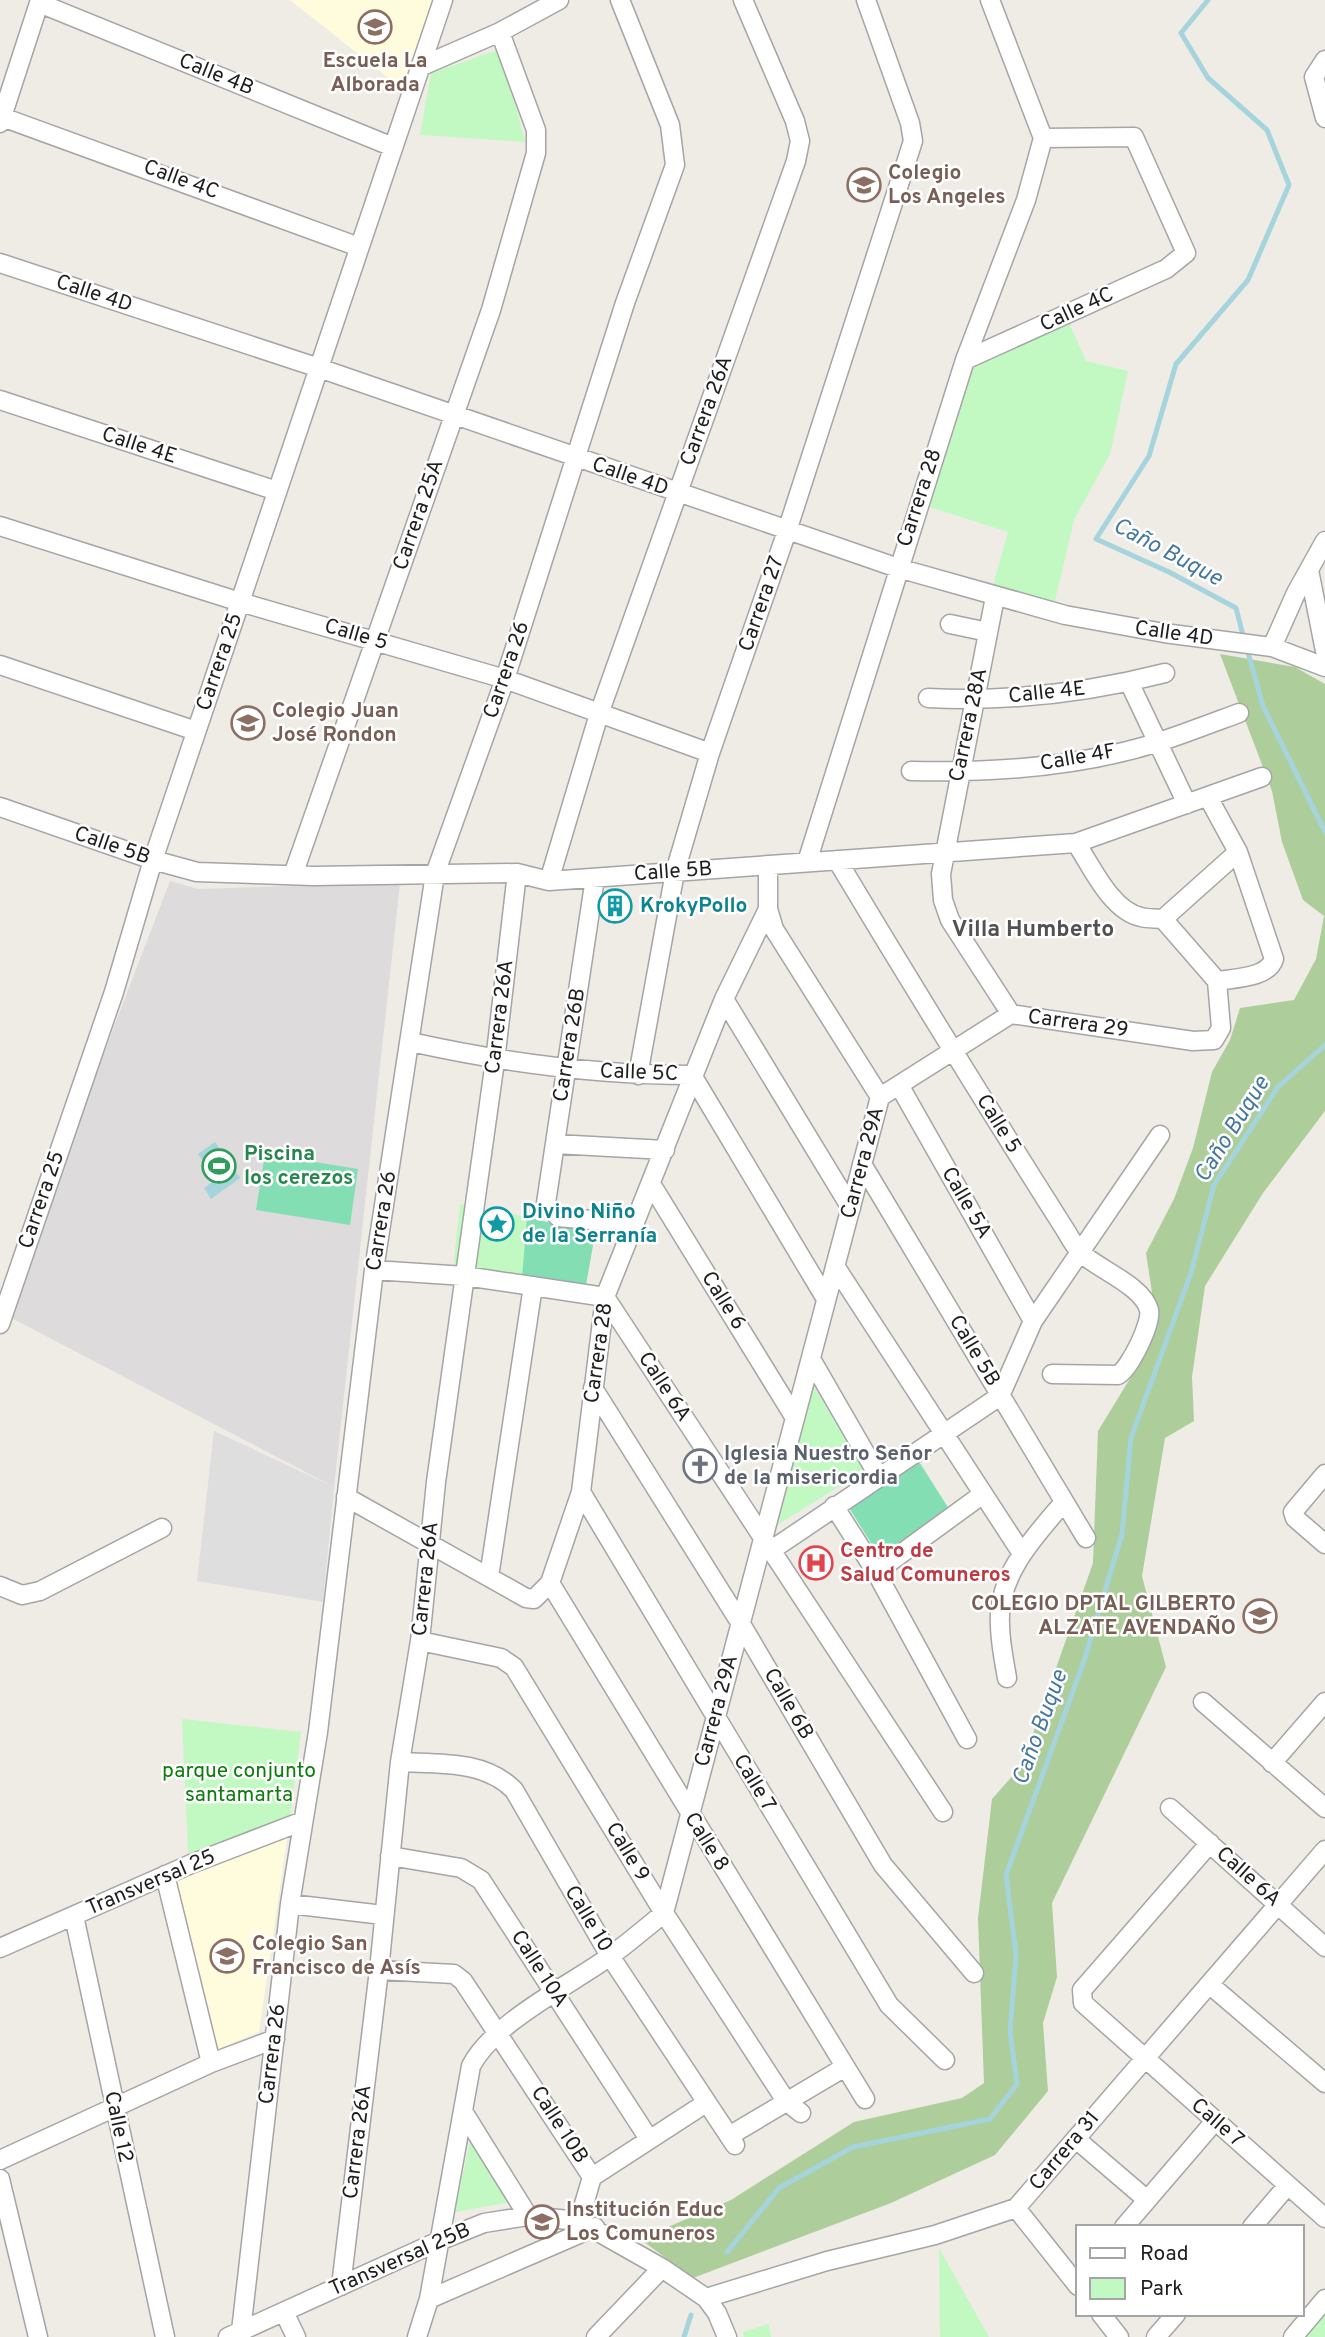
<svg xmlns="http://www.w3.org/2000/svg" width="1325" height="2337" font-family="Overpass,sans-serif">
<rect width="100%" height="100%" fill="#efebe5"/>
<path fill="#dddbdb" d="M170,881L198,889L400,883L334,1487L4,1314Z"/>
<path fill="#fffcde" d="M290,0H433L406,92Z
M289,1826L259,2032L207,2054L166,1881Z"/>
<path fill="#adce9a" d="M1220,654L1295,667L1325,684V1111L1263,1193L1205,1286L1192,1377L1194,1421L1165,1438L1142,1576L1166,1667L1052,1903L1057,1977L1043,2023L1048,2091L995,2155L891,2203L693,2278L640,2239L731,2200L854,2122L962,2098L984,2083L978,1918L992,1799L1022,1765L1093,1563L1098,1431L1137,1367L1156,1319L1146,1253L1174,1199L1193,1148L1212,1072L1230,1040L1240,1008L1294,1000L1316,959L1324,916L1303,900L1282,842L1272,791Z"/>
<path fill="#c2f9c2" d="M501,49L525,142L420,135L431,73Z
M1069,323L1086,361L1128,371L1110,454L1074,520L1052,613L991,593L1008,532L914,502L960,366Z
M460,1204L527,1217L521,1289L452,1278Z
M812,1383L864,1471L774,1527Z
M182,1719L301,1732L289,1826L189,1870Z
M471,2136L512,2202L455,2212Z
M939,2248L989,2337H940Z
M1325,2315V2337H1306Z
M769,2324L771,2337H744L743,2332Z"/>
<path fill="#83deb4" d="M265,1154L358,1169L350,1225L256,1210Z
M527,1217L595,1234L585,1291L521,1289Z
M918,1460L949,1509L879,1556L848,1506Z"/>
<path fill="#dedede" d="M214,1431L334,1487L323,1602L197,1581Z"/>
<path fill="#a5d4dd" d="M215,1142L240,1178L211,1199L204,1188L216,1179L198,1154Z"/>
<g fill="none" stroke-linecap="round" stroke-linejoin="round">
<path stroke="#a5d4dd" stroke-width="5" d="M1208,0L1181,33L1208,78L1267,130L1289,185L1248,280L1176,364L1149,456L1096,539L1169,572L1236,608L1244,639
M1247,649L1263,706L1325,832
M727,2252L779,2188L853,2147L990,2119L1017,2084L1010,2032L1016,1955L1006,1875L1084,1661L1122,1534L1131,1438L1191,1273L1214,1185L1278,1087L1325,1045
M684,2337L691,2315"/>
<defs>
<path id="minor" d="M990,0L1043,138
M39,3L393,147
M1325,60L1314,77L1325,118
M420,67L500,32L559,0
M2,117L359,247
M0,123L40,0
M0,263L319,368L898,568L1065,615L1164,633L1272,647L1325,667
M965,360L1166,269L1186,253L1134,137L1043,138
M0,400L277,491
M0,526L240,602L505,679L710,753
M1309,570L1325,651
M995,597L941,874L943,900L950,920L1011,1014
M950,624L988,632
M1272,647L1296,593L1325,541
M0,665L196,731
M1129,682L1187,804
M928,698C1009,702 1087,693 1165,673
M911,771C993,773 1080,767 1159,742C1186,733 1212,723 1239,713
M1208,797L1238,852L1274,959C1268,978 1235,978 1217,981
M0,807L153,860L197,872L313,876L517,873L549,881L1076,843L1262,777
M1076,843C1091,865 1111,911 1141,917C1148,919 1156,918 1163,919
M837,860C912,985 988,1108 1066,1231C1070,1238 1075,1247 1081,1253C1098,1269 1143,1286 1149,1310C1152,1323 1130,1368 1118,1375L1052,1374
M807,862L965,360L1026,200L1043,138
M768,865V909L774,929L880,1097
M293,875L491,310L536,153V130L500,32
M595,878L546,1203L558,1217L635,1224
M549,881L599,714L796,161L800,141L795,121L743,0
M1163,919L1238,852
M724,999L851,1208
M411,1042C505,1063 595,1075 692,1075L826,1299
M638,1075L675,872L710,753L787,531L913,141L910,123L866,0
M899,1085L1033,1321
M880,1097L1011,1014L1193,1041L1214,1040L1221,1028L1217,981L1163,919
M555,1144L665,1150
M862,1164L1086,1538
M651,1184L795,1418
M835,1266L1021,1552
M374,1270L465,1276L605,1297L943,1812
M0,1324L114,992L153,860L443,0
M811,1359L879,1477
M593,1388L741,1624L883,1865L974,1973
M1325,1474L1293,1512L1295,1518L1325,1544
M581,1492L889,2005L945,2060
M346,1497L526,1598L534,1599L550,1583L581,1492L605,1297L724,999L768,909
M834,1506L876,1572L967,1739
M770,1551L1000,1396L1033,1321L1160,1135
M876,1572L983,1494
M489,1577L533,1286
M550,1583L865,2099
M0,1586L22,1595L40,1591L162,1528
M420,1641L501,1658L514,1667L664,1913L786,2101L801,2113
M1007,1678C1004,1660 1000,1642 1000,1624C997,1575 1035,1536 1064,1502
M1203,1702L1325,1808
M400,1762C440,1764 484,1760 514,1790L610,1956L735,2145
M1272,1763L1325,1702
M1170,1808L1325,1947
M1210,1843L1082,1990L1083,2003L1325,2218
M390,1856L461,1868L481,1880L649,2139
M165,1875L211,2063
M290,1904L383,1915
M74,1916L165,2337
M0,1948L191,1864L303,1821
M379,1970L454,1974L463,1981L592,2177L579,2221
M1209,1984L1325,2083
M464,2113L528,2216
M729,2136L845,2067
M1076,2139L1146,2199
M0,2160L211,2063L275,2039
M592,2177L706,2103
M0,2179L38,2337
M1016,2208L1078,2286
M1124,2227L1215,2121
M1252,2227L1288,2185
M341,2286L379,1970L400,1762L420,1641L436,1482L495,1061L517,873
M706,2298L827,2261L935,2235L1016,2208L1325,1850
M429,2299L595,2227
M284,2312L296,2337
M1101,2314L1119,2337
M241,2331L290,1904L318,1732L374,1270L435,874L505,679L625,303L675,165L670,125L620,0
M228,2337L439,2241L484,2223L528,2216L579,2221L662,2268L706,2298L717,2313L727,2337
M417,2337L429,2299L471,2066C493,2023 568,1986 609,1957C628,1943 646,1928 664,1913L880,1097
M596,2337L662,2268
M1156,2337L1176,2314
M1293,2337L1325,2299"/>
</defs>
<use href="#minor" stroke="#a5a5a5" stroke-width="21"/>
<use href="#minor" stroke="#fff" stroke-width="18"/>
</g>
<defs>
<symbol id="school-ring" viewBox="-11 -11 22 22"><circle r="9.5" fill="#fff" stroke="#8d6e63" stroke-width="1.5"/><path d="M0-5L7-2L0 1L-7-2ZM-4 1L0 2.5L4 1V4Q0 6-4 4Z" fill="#8d6e63"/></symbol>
<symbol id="building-ring" viewBox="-11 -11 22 22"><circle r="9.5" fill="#fff" stroke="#0f9aa8" stroke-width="1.5"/><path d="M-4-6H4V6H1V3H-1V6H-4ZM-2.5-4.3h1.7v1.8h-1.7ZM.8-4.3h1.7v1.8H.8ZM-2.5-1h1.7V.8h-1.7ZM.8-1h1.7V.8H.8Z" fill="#0f9aa8"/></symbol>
<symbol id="stadium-ring" viewBox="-11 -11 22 22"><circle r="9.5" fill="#fff" stroke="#2e9e5b" stroke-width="1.5"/><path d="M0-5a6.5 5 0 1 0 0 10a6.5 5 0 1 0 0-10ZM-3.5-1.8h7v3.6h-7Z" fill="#2e9e5b"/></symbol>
<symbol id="sight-ring" viewBox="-11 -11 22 22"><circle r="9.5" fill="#fff" stroke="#0f9aa8" stroke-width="1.5"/><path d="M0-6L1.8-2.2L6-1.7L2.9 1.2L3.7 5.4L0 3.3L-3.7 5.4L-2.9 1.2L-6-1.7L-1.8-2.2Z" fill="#0f9aa8"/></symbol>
<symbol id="church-ring" viewBox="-11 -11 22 22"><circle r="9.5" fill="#fff" stroke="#6b7280" stroke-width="1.5"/><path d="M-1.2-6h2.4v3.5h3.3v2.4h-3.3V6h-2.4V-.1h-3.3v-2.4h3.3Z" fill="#6b7280"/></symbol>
<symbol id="hospital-ring" viewBox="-11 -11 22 22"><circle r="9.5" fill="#fff" stroke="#e0444e" stroke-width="1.5"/><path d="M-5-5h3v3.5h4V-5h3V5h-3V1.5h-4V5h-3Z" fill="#e0444e"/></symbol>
</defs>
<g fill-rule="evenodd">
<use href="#school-ring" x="356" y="8" width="38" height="38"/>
<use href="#school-ring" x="845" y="166" width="38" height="38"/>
<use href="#school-ring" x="229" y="704" width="38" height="38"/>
<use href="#building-ring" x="596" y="887" width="38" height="38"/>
<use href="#stadium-ring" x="200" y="1147" width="38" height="38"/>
<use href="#sight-ring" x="478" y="1205" width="38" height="38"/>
<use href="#church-ring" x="681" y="1447" width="38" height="38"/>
<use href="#hospital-ring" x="797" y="1544" width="38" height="38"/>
<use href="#school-ring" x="1241" y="1597" width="38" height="38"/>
<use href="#school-ring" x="208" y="1937" width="38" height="38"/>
<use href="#school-ring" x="523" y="2203" width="38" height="38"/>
</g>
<g text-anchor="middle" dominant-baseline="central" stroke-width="5" stroke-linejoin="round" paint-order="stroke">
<g font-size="21" font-weight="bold" fill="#785e54" stroke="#fff" text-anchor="start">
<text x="375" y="61" text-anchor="middle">Escuela La<tspan x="375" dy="24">Alborada</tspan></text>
<text x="888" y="173">Colegio<tspan x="888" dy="24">Los Angeles</tspan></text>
<text x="272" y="711">Colegio Juan<tspan x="272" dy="24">José Rondon</tspan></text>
<text x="1236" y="1604" text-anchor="end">COLEGIO DPTAL GILBERTO<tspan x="1236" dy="24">ALZATE AVENDAÑO</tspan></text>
<text x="252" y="1944">Colegio San<tspan x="252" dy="24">Francisco de Asís</tspan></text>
<text x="566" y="2210">Institución Educ<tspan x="566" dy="24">Los Comuneros</tspan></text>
</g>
<g font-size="21" fill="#1e1e1e" stroke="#fff">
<text transform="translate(216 75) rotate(22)">Calle 4B</text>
<text transform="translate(181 180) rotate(20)">Calle 4C</text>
<text transform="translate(94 294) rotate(18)">Calle 4D</text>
<text transform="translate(1077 310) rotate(-25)">Calle 4C</text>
<text transform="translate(707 411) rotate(-70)">Carrera 26A</text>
<text transform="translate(139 446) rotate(18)">Calle 4E</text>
<text transform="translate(630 477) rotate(19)">Calle 4D</text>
<text transform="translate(920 498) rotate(-72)">Carrera 28</text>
<text transform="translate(419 515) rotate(-71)">Carrera 25A</text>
<text transform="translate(762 604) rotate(-71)">Carrera 27</text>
<text transform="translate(1174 634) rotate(8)">Calle 4D</text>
<text transform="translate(356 635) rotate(16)">Calle 5</text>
<text transform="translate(220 662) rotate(-71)">Carrera 25</text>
<text transform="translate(507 670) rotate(-71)">Carrera 26</text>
<text transform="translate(1047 693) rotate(-6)">Calle 4E</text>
<text transform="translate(969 725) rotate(-78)">Carrera 28A</text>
<text transform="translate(1078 758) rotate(-10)">Calle 4F</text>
<text transform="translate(112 846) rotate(19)">Calle 5B</text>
<text transform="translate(673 872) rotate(-4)">Calle 5B</text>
<text transform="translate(500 1017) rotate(-83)">Carrera 26A</text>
<text transform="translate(1078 1024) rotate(8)">Carrera 29</text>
<text transform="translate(570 1045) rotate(-81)">Carrera 26B</text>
<text transform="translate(639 1073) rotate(2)">Calle 5C</text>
<text transform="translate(998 1124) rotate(58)">Calle 5</text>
<text transform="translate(863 1163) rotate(-75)">Carrera 29A</text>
<text transform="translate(42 1200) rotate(-71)">Carrera 25</text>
<text transform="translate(966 1203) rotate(60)">Calle 5A</text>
<text transform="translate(382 1221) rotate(-81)">Carrera 26</text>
<text transform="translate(723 1301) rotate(58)">Calle 6</text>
<text transform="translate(974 1351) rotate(59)">Calle 5B</text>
<text transform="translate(599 1353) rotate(-82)">Carrera 28</text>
<text transform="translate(664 1387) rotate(57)">Calle 6A</text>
<text transform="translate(426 1579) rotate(-84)">Carrera 26A</text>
<text transform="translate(788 1704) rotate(60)">Calle 6B</text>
<text transform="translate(717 1711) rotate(-75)">Carrera 29A</text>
<text transform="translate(754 1783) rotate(59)">Calle 7</text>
<text transform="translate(706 1842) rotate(58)">Calle 8</text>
<text transform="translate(627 1852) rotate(59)">Calle 9</text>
<text transform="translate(1248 1877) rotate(42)">Calle 6A</text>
<text transform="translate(151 1883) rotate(-23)">Transversal 25</text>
<text transform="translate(588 1919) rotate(59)">Calle 10</text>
<text transform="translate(539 1969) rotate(57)">Calle 10A</text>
<text transform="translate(273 2054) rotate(-83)">Carrera 26</text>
<text transform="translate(1217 2123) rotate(41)">Calle 7</text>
<text transform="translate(559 2125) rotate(57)">Calle 10B</text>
<text transform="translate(118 2127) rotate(78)">Calle 12</text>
<text transform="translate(358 2142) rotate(-83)">Carrera 26A</text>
<text transform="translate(1065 2151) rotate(-50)">Carrera 31</text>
<text transform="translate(400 2260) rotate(-24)">Transversal 25B</text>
</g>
<g font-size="21" font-weight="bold" fill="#0d838f" stroke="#fff" text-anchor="start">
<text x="640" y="906">KrokyPollo</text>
<text x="522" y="1212">Divino Niño<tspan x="522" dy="24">de la Serranía</tspan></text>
</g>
<g font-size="21" font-weight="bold" fill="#27864d" stroke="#fff" text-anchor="start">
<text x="244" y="1154">Piscina<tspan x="244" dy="24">los cerezos</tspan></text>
</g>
<g font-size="21" font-weight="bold" fill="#5b616d" stroke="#fff" text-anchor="start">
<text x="724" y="1454">Iglesia Nuestro Señor<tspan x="724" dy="24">de la misericordia</tspan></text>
</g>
<g font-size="21" font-weight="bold" fill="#be3a42" stroke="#fff" text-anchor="start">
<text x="840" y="1551">Centro de<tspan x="840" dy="24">Salud Comuneros</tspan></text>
</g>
<g font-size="21" fill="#0d7c0d" stroke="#fff">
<text x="239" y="1771">parque conjunto<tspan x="239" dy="24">santamarta</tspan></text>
</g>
<g font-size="23" font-style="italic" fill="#45789d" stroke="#fff">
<text transform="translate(1167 553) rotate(28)">Caño Buque</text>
<text transform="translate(1233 1130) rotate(-58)">Caño Buque</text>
<text transform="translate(1041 1728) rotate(-70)">Caño Buque</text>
</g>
<g font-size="23" font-weight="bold" fill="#515151" stroke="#fff">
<text x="1033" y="930">Villa Humberto</text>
</g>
</g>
<rect x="1076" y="2225" width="228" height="91" fill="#ffffff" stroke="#a5a5a5" stroke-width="2"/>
<rect x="1090" y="2248" width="35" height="10" fill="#ffffff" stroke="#a5a5a5" stroke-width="2"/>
<text x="1140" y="2260" font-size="21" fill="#1e1e1e">Road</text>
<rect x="1090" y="2278" width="35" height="21" fill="#c2f9c2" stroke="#a5a5a5" stroke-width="2"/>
<text x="1140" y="2295" font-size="21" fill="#1e1e1e">Park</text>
</svg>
